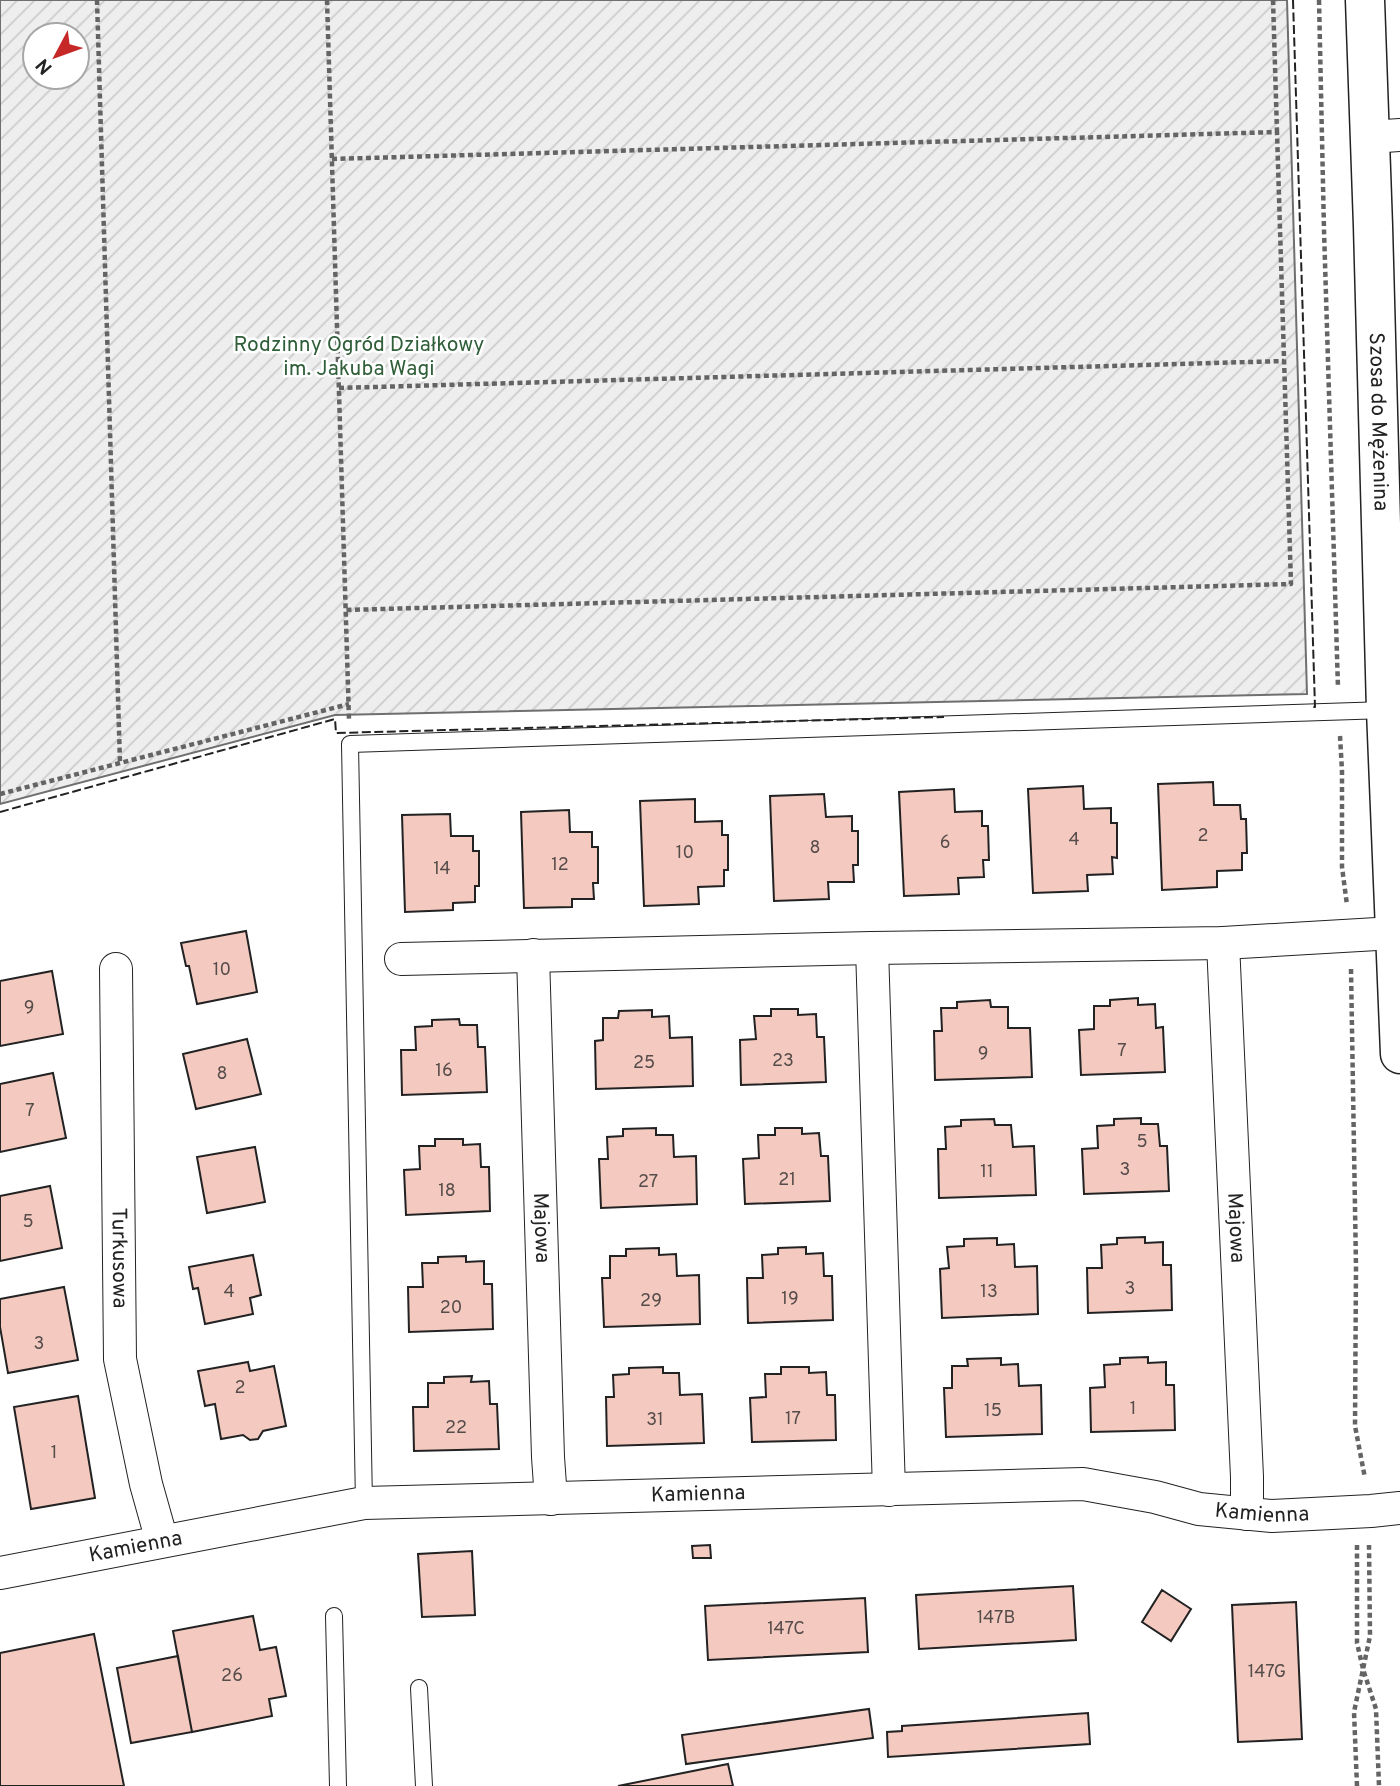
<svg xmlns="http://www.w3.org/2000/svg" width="1400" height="1786" font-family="Overpass,sans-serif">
<defs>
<pattern id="garden-furrows" width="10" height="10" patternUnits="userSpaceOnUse" patternTransform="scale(1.75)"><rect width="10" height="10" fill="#eee"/><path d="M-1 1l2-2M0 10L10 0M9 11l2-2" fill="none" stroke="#ccc"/></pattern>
</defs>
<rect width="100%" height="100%" fill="#fff"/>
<path fill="url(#garden-furrows)" stroke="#6f6f6f" stroke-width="2" fill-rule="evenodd" d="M0,0H1287L1307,694L335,715L0,804ZM35,35H77V77H35Z"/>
<path fill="#f3c9c0" stroke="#222" stroke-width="2" d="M1213,782L1214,805H1240L1241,819H1246L1247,853H1242V870L1217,871V887L1162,890L1158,784Z
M1083,786L1084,809L1111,808V823H1117V858L1112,857L1113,874L1087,875L1088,891L1033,893L1028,789Z
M954,789L955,812L982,811V826H988L989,860H983L984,877L958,878L959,894L904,896L899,792Z
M824,794L826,817L852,816V831H858V865H853L854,882H828L829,899L774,901L770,796Z
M695,799V822L722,821V835H728V870H724V886L698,887L699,904L644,906L640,801Z
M569,810L570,832H592V847H598V883H593L594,899H572V907L524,908L521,812Z
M450,814L451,836H473V851H479V886H475V902L453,903V910L405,912L402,815Z
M246,931L257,992L197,1004L189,966H186L181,943Z
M52,971L63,1034L0,1046V981Z
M1138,998V1005L1155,1004L1156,1028L1163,1027L1165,1072L1081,1075L1079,1030L1094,1029V1006H1110V1000Z
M990,1000L991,1007H1008V1028H1030L1032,1077L935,1080L934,1031H942L941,1008H957V1002Z
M771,1009H798V1015L816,1014L817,1037H824L826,1082L741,1085L740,1040L756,1039L754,1016H771Z
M652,1010V1017L669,1016L670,1038L692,1037L693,1086L596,1089L595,1041L603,1040V1018H618L619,1011Z
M459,1019L460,1025H477L478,1047H485L487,1092L402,1095L401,1050H416L415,1027L432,1026V1020Z
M247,1039L261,1094L196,1109L183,1054Z
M53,1073L66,1138L0,1152V1084Z
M1141,1118V1124H1158L1160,1146H1167L1169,1191L1084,1194L1082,1149L1098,1148L1097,1126L1114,1125V1119Z
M994,1119L995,1125H1011L1013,1147L1034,1146L1036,1195L939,1198L938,1149H946L945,1127L961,1126V1120Z
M656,1128V1135H673L674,1157L696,1156L697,1204L601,1208L599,1159H608L607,1137L623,1136V1129Z
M775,1128H802V1134L819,1133L821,1156H828L830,1201L745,1204L743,1159L759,1158L758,1135H775Z
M435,1139H463V1145L480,1144L481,1167H489L490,1211L406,1215L404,1170L420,1169L419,1146H435Z
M255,1147L265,1202L207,1213L197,1157Z
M50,1186L62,1248L0,1261V1196Z
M1145,1237V1243L1163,1242V1265H1171L1172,1310L1088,1313L1087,1268H1102L1101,1245L1117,1244V1238Z
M997,1238V1245L1014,1244L1015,1267L1037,1266L1038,1314L942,1318L940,1269L949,1268L947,1247L964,1246V1239Z
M806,1247V1254L823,1253L824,1276H832L833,1320L748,1323L747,1278H763L762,1255L778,1254V1248Z
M659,1248V1255L676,1254L677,1276L699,1275L700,1324L604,1327L602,1278H610V1256H626V1249Z
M253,1255L261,1295L250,1298L253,1314L205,1324L198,1288L193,1289L189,1267Z
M466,1256V1262L484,1261V1284H492L493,1329L409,1332L408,1287H423L422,1263H438V1257Z
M64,1287L78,1360L8,1373L0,1327V1299Z
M1148,1357V1363L1166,1362V1385H1174L1175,1430L1091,1432L1090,1388L1105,1387L1104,1365L1120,1364V1358Z
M1001,1358V1365L1018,1364L1019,1386L1041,1385L1042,1434L946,1437L944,1388H952V1366H968L967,1359Z
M248,1362L250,1371L274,1366L286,1426L263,1431L258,1439L250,1440L243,1435L221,1439L215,1404L205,1406L198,1371Z
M663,1367V1373H679L680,1395L702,1394L704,1443L607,1446L606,1397H614L613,1375L629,1374V1368Z
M781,1367H809V1373L826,1372L827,1395H835L836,1440L752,1442L750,1398L766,1397L765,1374H781Z
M472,1376L471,1382L489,1381L490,1404H497L499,1449L414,1451L413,1407H428V1383H444V1377Z
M78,1396L95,1498L31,1509L14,1407Z
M710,1545L711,1558H693L692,1546Z
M472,1551L475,1615L422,1617L418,1554Z
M1073,1586L1076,1640L919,1649L916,1595Z
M1162,1590L1191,1609L1171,1641L1142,1622Z
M865,1598L868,1652L708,1660L705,1606Z
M1296,1602L1302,1739L1238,1742L1232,1605Z
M253,1616L260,1650L276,1647L286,1696L269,1699L272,1716L192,1732L173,1631Z
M94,1634L124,1786H0V1653Z
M178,1656L192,1732L131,1743L117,1668Z
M869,1709L873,1738L686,1764L682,1735Z
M1088,1713L1090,1744L888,1757L887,1732L902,1731V1726Z
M728,1764L733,1786H618Z"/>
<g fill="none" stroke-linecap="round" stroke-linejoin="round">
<defs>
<path id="lane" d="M364,1503L350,744L1386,710
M334,1616L338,1786
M419,1688L424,1786"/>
<g id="street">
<path d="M1370,137L1400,135"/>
<path id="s1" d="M1223,943L1247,1477V1514"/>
<path d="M872,948L889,1490"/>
<path id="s2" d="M533,955L548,1457L551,1499"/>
<path d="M401,959L872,948L1223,943L1394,933"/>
<path id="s3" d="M116,969L120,1359L146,1484L162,1541"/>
<path id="s4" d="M0,1573L364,1503L1083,1484L1155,1497L1199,1509L1272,1516L1371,1511L1400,1508"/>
</g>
<g id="secondary">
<path id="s5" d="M1365,0L1373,226L1386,710L1400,1054"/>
</g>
</defs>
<use href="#lane" stroke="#222" stroke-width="18"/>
<use href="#street" stroke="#222" stroke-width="34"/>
<use href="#secondary" stroke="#222" stroke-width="41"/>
<path stroke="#646464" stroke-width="4.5" stroke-dasharray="5 3.5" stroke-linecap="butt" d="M97,0L120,763
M327,0L349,720
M1273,0L1277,132
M1319,0L1324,230L1338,688
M332,159L1277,132L1291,584L346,610
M339,388L1284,361
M1340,736L1342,771V867L1347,905
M0,794L349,704
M1351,969L1356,1267L1355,1426L1365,1478
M1357,1545V1643L1363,1669L1376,1709L1379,1786
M1357,1786L1354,1712L1370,1636L1369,1545"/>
<use href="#lane" stroke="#fff" stroke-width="16"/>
<use href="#street" stroke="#fff" stroke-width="32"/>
<use href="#secondary" stroke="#fff" stroke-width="38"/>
<path stroke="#222" stroke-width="2" stroke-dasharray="9 3.5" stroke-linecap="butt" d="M1293,0L1315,707H1312
M0,812L335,719L336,733L944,717"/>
</g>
<g text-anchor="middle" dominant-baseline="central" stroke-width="5" stroke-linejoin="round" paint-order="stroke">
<g font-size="18" fill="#564c4a">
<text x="1203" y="836">2</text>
<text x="1074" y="840">4</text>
<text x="945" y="843">6</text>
<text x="815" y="848">8</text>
<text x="685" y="853">10</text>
<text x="560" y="865">12</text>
<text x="442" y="869">14</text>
<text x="222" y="970">10</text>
<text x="29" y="1008">9</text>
<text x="1122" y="1051">7</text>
<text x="983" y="1054">9</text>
<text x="783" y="1061">23</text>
<text x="644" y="1063">25</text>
<text x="444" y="1071">16</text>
<text x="222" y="1074">8</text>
<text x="30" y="1111">7</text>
<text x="1142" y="1142">5</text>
<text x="1125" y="1170">3</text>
<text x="987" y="1172">11</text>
<text x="787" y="1180">21</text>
<text x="648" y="1182">27</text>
<text x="447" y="1191">18</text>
<text x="28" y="1222">5</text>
<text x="1130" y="1289">3</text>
<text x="229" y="1292">4</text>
<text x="989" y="1292">13</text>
<text x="790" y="1299">19</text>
<text x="651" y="1301">29</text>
<text x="451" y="1308">20</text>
<text x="39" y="1344">3</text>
<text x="240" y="1388">2</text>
<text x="1133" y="1409">1</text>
<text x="993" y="1411">15</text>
<text x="793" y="1419">17</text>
<text x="655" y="1420">31</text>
<text x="456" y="1428">22</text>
<text x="54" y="1453">1</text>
<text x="996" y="1618">147B</text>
<text x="786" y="1629">147C</text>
<text x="1267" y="1672">147G</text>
<text x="232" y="1676">26</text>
</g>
<g font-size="21" fill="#2f5e38" stroke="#fff">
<text x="359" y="345">Rodzinny Ogród Działkowy<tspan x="359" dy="24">im. Jakuba Wagi</tspan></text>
</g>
<g font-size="21" fill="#222" stroke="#fff">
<text stroke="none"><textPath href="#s5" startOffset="422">Szosa do Mężenina</textPath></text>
<text stroke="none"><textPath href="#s2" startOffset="273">Majowa</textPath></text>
<text stroke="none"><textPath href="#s1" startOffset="285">Majowa</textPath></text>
<text stroke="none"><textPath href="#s3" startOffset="289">Turkusowa</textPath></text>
<text stroke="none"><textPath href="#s4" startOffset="705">Kamienna</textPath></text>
<text stroke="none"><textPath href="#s4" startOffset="1272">Kamienna</textPath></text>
<text stroke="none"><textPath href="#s4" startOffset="138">Kamienna</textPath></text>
</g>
</g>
<g transform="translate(56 56) rotate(229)"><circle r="33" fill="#ffffff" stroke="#a7a7a7" stroke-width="2"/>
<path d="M0-5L12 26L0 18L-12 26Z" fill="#c62828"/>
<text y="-10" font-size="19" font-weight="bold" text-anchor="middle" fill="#222222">N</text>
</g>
</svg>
